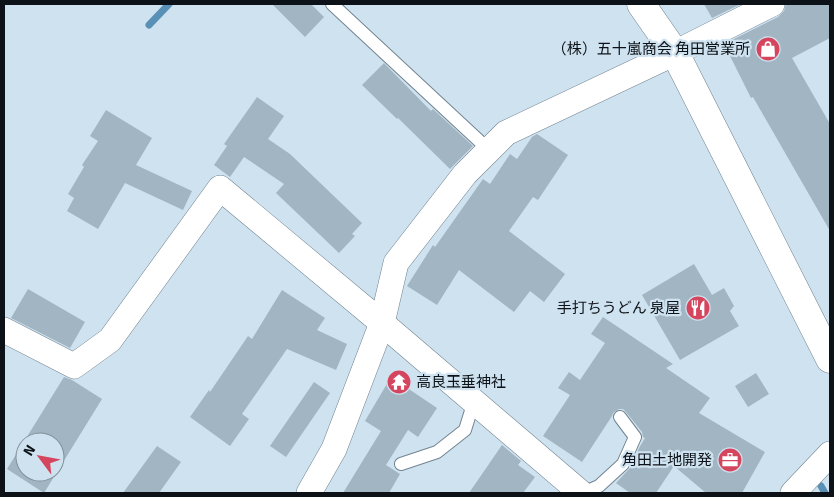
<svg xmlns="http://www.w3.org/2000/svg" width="834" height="497" font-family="Signika,'Noto Sans JP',sans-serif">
<rect width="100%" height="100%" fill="#cfe2f0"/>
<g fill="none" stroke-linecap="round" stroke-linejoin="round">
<path stroke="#5991b6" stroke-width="7" d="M149,25L169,4
M821,486L825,493"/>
</g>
<path fill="#a2b5c2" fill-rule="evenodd" d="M272,4H311L324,17L305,37Z
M704,4H741L712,18Z
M786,4H830V38L792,58L830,124V231L753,97L751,98L724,44L778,17L784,11Z
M384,63L431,111L433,109L473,146L450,169L398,118L397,119L362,85Z
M257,97L284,116L268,139L290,154L362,223L352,234L355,236L339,253L276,193L284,184L244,157L230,177L214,165L227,146L224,144Z
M106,110L152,138L136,165L192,191L183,210L125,183L98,229L67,211L74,198L68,194L84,167L82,165L98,141L90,136Z
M537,134L568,155L538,200L533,197L509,231L565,274L544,302L530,291L514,312L459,270L437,305L407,286L433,245L435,247L483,179L490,184L510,154L517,159L532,137Z
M694,264L712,295L724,288L734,306L730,311L739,326L680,360L642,295Z
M28,289L85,322L70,348L11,318Z
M282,290L325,318L317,330L347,344L336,370L287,349L242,414L249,419L230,446L190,417L209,390L210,392L248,336L252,339Z
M603,317L673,364L666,368L710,398L699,413L765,452L742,493H706L674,466L656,493H630L616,483L630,468L639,448L645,438L643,437L642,432L626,412L623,409H619L613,413L612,416L582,462L543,436L570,395L558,388L569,372L580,380L605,343L591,334Z
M756,373L769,394L748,407L735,386Z
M64,377L72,380L102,399L44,493L7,469ZM25,442H55V472H25Z
M391,377L437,408L418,437L408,430L386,465L400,474L389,493H343L381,431L365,421Z
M314,382L330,393L286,457L270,446Z
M502,445L521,461L518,465L535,477L523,493H469Z
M157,446L181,462L159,493H123Z"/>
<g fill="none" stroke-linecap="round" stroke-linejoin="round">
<defs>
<path id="service" d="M332,4L489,150
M401,464L437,452L465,430L474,401
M583,493L599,486L623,464L635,437L620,417"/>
<path id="minor" d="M4,330L74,366L110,340L220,188L382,323L581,493
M309,493L334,449L382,323L396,263L465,174L506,133L675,53L772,4
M793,493L830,454"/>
<path id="tertiary" d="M641,4L675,53L830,359"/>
</defs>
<use href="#service" stroke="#728490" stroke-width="14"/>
<use href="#minor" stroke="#728490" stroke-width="26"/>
<use href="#tertiary" stroke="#728490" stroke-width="29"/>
<use href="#service" stroke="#fff" stroke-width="12"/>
<use href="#minor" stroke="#fff" stroke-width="25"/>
<use href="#tertiary" stroke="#fff" stroke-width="28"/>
</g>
<defs>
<symbol id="shop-disc" viewBox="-11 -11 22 22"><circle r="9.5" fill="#d5455e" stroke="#cfe2f0"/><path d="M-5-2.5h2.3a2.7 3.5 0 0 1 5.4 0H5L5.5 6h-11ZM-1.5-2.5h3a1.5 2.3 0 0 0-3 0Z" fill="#fff"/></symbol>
<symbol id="restaurant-disc" viewBox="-11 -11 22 22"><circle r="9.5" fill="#d5455e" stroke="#cfe2f0"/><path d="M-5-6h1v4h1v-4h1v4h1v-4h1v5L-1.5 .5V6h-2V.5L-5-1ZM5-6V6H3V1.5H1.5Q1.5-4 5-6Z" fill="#fff"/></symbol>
<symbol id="temple-disc" viewBox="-11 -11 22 22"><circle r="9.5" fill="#d5455e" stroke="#cfe2f0"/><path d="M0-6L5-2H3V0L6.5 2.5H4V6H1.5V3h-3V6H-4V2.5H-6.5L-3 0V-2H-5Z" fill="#fff"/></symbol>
<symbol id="office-disc" viewBox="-11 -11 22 22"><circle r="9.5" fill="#d5455e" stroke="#cfe2f0"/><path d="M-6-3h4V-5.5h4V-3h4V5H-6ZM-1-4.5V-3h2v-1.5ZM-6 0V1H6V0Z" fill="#fff"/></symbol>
</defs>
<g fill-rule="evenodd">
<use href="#shop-disc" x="754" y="35" width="28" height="28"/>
<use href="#restaurant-disc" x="684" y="294" width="28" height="28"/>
<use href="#temple-disc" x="385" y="368" width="28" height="28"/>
<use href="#office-disc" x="716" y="446" width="28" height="28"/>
</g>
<g text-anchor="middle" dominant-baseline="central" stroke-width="4.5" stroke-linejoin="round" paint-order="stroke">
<g font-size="15" fill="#0c1217" stroke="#cfe2f0" text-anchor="end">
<text x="750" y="49">（株）五十嵐商会 角田営業所</text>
<text x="680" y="308">手打ちうどん 泉屋</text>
<text x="416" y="382" text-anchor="start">高良玉垂神社</text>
<text x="712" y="460">角田土地開発</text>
</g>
</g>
<rect width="834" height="497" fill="none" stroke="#0c1217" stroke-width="10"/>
<g transform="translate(40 457) rotate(302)"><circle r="24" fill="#cfe2f0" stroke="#818f99"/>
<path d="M0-4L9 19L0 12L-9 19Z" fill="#d5455e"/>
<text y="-8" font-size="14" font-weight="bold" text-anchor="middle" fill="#0c1217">N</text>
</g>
</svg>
